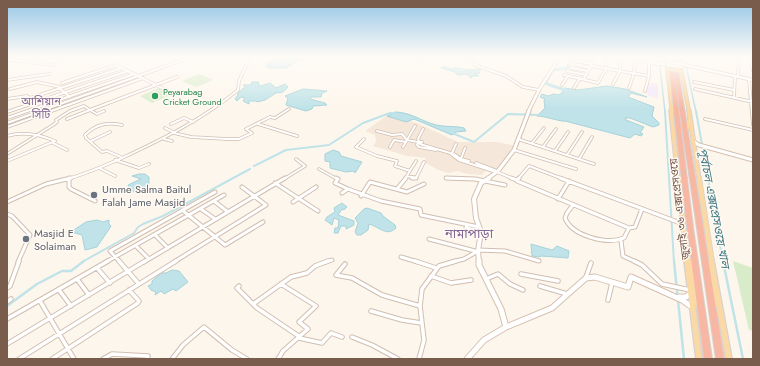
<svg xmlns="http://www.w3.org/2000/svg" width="760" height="366" font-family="Jost,'Noto Sans Bengali',sans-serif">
<rect width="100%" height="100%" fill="#fdf6ec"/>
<path fill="#f5e8da" d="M388,115L417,123L458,142H498L515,146L494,173L486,170L482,175L467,174L458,171L448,173L438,170L424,162L426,158L407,156L373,146L376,142L375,135L365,131Z"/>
<path fill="#f3e8fa" d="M648,83L658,84V98L648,95L646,92Z"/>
<path fill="#d8ecc9" d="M199,74L213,80L196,87L182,81Z
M159,88L171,95L152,103L140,96Z
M733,261L753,268V331L749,330Z"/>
<path fill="#bfe3e8" stroke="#a5d3da" d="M275,57H315L299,60L286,68H268L266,66L268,62L276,60Z
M445,66L450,69C457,66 463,70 470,70C475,70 476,68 481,70L478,71L480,73L474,74L479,76H473L471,78L467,74L458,75L455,72L441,68Z
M252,82H259L258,84L261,86L270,83L276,88L285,84L288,87L283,92L276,93L265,100L257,102L256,101H249V104L243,101L245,98L241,97L237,101L235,99L238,95L237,94L246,86L243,85H251Z
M607,86L625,89L647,97L631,93L628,97L654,107L652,116L659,123V125L653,127L630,118H625L626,120L644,127L640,133L643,134L641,136L635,134L630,138L565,121C561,122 545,116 537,116L545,108L544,100L545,99L540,97L542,94L548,96L554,94L558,95L562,93L564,88L578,90Z
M303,89L327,91L322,93L321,97H311L310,99L325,103L327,105L313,106L312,109L306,111L286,105L288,98L285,96Z
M395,112C413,112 426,125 443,126C450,127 457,126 464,128L466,131L456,132L452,135L414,119L406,122L387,116Z
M333,150L339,152L341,156L362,162L355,173L354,171L346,172L330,168V162L325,161V154Z
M139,174H145L149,177V184L145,187V189L123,194L124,190L129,187L128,185L141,179L132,176Z
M342,203L347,207L344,210L342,209L338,215L354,221V225L346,229V226H341L338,233H334L335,228H338L339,220L334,218L332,225L325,220L327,217L335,212L334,208Z
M367,208L381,213L383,216L395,225L396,228C387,237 379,227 369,224L368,230L361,235H357L355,232L358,223L355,218L364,209Z
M97,220L103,222L109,220V224L111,226C107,233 102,239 97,247L85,250L82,235L75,233L69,234V233L86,222Z
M531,244L552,250L557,246L569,251L568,258L541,256L540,257L532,256Z
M172,270L179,271L188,282L176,291L173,289L164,294L161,291L155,295L156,292L151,290L148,286L152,284V281L161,273H166Z"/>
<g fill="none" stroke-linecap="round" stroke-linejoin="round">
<path stroke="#bfe3e8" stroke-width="1.5" d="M659,57L665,112
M684,57L696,112"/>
<path stroke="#bfe3e8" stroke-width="2" d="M665,111L674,262
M696,111L723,262
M452,133L474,142L508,114L540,115
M254,166L286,150L329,145L363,123L390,113H395
M82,262L134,233L138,227L143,224L163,216L250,169"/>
<path stroke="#bfe3e8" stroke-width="2.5" d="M674,261L684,359
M723,261L743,359
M7,306L37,284L62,271H71L84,261"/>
<path stroke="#bfe3e8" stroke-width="3" d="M568,91L547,84L546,81L553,70L567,68L573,57"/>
<defs>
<path id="street-far2" d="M51,57L63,60
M461,57L472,60L475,65L506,76L523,87L539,90
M581,57L592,60
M639,57V59
M751,57L753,71
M414,58L425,61L434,57
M11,60L35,62L49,57
M7,61L16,57
M576,61L592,64
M35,63L53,65
M575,64L590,68
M591,66L649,76
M571,68L588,71
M567,71L586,75
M564,75L598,83L606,69L607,57
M738,77L739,57
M584,79L591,66L593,57
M7,80L49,74
M749,80L753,125
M694,82L734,90
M62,83L116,65L172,93
M613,84L620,71L621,58
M562,85L568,76
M574,88L580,78
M629,88L634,73L635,60
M10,89L37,82L60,87V89L70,97
M695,89L753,102
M645,91L649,76V62
M734,98L735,76
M7,99L27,96L30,98L122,68
M7,112L128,71
M7,118L134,74
M67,119L90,110L97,114L104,111
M705,119L753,130
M7,123L191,57
M171,124L184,118L193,122
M258,124L297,136
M7,127L143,78
M165,128L175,133
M377,131L392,135L402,134L407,140L415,126
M174,133L191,137L227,139H239L252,133L246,129L270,117L275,118L289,109
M7,136C24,131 39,134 55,141L7,161
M164,139L172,141
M364,139L356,147L377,156L397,161L395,166L410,171
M518,139L594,164
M91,141L110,132
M419,141L418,139L423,129
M418,142L417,145L419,147L436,150
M418,142H422L420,144Z
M53,143L67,150
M532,143L544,128
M420,144L450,153L459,160L496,172
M390,147L394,140L406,142
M403,147L407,140L418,142
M543,147L556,129
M514,150L576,169
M555,151L568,132
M452,153L456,144
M7,154L53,125L57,122L56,120L70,111L84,106L90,110L177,77
M454,154L461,159L469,161
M567,155L582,132
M121,157L107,151L102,152L86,138L85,135C96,124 107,122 122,125
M461,159L465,148
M579,159L592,137
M115,160L139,168L149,164
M476,163L497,171
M99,168L115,176
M319,169L337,179
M497,172L514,179
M407,176L416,178L424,162
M446,178L466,179
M67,179C86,174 104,166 122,158C163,139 203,119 238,90L239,81L250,57
M284,179L305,166L296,159
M405,179L416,161
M518,179L529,166L563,179"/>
<path id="street-far1" d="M69,178V187L71,189L95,201
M336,178L338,179L335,183L348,189
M412,178H416
M446,178L475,179L505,185
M511,178L517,180L519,178
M560,178L683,224
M517,181L629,228L635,227L642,209
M275,183L318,211
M397,189L406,178
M342,193L348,189L381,201L420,209L421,215L479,227
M361,196L370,182L407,192L424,184
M558,199L569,181
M214,201L228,212
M7,202L46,184L71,178
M293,202L316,187
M573,205L567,213L565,218C572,236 607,245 624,238L629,228
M201,209L215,219
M182,210L225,245L263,222
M7,214L12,216L30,235L18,262
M467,225L466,228L480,231
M155,235L168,248
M429,239L475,251
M621,241L623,256L636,262
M136,246L149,259
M478,250L505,251L539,261
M401,257L418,262
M106,262L224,195
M120,262L110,251L215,192
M144,262L285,178
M174,262L266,205L242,187
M326,262L332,260
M452,262L464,259L478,251"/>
<path id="street" d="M119,261L139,284
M415,261L436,268
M634,261L642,265L662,284L690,290
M345,264L336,275L352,278L382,295L420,306
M97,268L110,283
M521,274L558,281
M431,276L451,283L471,280
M586,277L591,263
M77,279L89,295
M486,279L498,274L510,284L523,290
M239,286L237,288L257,308L300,337
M540,286L567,294
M7,288L10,286L19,261
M59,290L71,306
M608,300L612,283
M40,301L74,359
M7,302L11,299
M253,304L291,277L307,273L315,266L328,261
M371,311L402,320L421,323
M7,319L108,261
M352,337L372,345L398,359
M299,338L322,343L331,333L342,337
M7,344L145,261
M19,359L176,261
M52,359L138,303L139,301L129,290
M103,359L112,354L148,356L147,359
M172,359L183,345L204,327L232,350L247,359
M278,359L283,351L308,329L299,322L316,306L281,284
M419,359L424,340L420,306L422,289L439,266L456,261"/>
<path id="secondary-far3" d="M621,57L667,65
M680,64L753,80
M528,112L539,90L556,63L551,57"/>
<path id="secondary-far2" d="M693,141L699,145L753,160
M487,179L498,171L514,150L529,111"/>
<path id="secondary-far1" d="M479,262L478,251L481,232L476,218L474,199L481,183L489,178"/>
<path id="secondary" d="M679,297H686L690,294
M506,327L552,308L586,278L595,277L628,287L631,277L682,300L692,307
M467,359L484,340L506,327L501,309L479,265V261"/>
<path id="primary-far3" d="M666,57L672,112
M679,57L689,112"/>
<path id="primary-far2" d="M671,111L678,179
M689,111L699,179
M686,132L690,117"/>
<path id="primary-far1" d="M678,178L687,262
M699,178L712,262
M687,257L689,262"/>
<path id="primary" d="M687,261L699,359
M689,261L698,304
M711,261L729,359
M710,280L717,304"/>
<path id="highway" d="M668,57H672L693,227L712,359H704L687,227Z
M672,57H676L724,359H716Z"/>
</defs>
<use href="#street-far2" stroke="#d1beb0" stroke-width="3.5"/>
<use href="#street-far1" stroke="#d1beb0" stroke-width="5"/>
<use href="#street" stroke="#d1beb0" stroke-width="5.5"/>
<use href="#secondary-far3" stroke="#d6c0b0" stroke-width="4"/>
<use href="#secondary-far2" stroke="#d6c0b0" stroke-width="5"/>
<use href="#secondary-far1" stroke="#d6c0b0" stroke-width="6"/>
<use href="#secondary" stroke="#d6c0b0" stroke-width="7"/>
<use href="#primary-far3" stroke="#dad1cd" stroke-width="4.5"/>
<use href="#primary-far2" stroke="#dad1cd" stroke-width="5.5"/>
<use href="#primary-far1" stroke="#dad1cd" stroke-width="6"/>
<use href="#primary" stroke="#dad1cd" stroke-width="8"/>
<use href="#highway" stroke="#dad1cd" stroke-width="2"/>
<use href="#street-far2" stroke="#fff" stroke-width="2"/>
<use href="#street-far1" stroke="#fff" stroke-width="3"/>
<use href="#street" stroke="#fff" stroke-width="3.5"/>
<use href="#secondary-far3" stroke="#fff" stroke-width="2.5"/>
<use href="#secondary-far2" stroke="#fff" stroke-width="3"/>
<use href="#secondary-far1" stroke="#fff" stroke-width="4"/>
<use href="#secondary" stroke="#fff" stroke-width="5"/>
<use href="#primary-far3" stroke="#fbd9a5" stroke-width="3"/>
<use href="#primary-far2" stroke="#fbd9a5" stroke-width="3.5"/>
<use href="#primary-far1" stroke="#fbd9a5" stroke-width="4.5"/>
<use href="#primary" stroke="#fbd9a5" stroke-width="5.5"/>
<use href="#highway" fill="#f7b7a3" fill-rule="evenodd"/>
<defs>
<path id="secondary-bridge" d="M667,62L680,64
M667,65L681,67"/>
<path id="primary-bridge" d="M666,58L673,61L679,60
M668,69L682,71"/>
</defs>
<use href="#secondary-bridge" stroke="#d6c0b0" stroke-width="4" stroke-linecap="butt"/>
<use href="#primary-bridge" stroke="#dad1cd" stroke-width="4.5" stroke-linecap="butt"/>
<use href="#secondary-bridge" stroke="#fff" stroke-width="2.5"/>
<use href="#primary-bridge" stroke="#fbd9a5" stroke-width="3"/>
</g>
<linearGradient id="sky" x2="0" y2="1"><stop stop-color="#97c7e8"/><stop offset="0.52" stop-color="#fefbf6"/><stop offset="1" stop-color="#fefbf6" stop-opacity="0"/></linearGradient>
<rect width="760" height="109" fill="url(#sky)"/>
<circle fill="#2e9e5b" stroke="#fffaf3" stroke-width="1.5" cx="155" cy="96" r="4"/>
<g fill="#6b7280" stroke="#fffaf3" stroke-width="1.5">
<circle cx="94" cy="195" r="4"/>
<circle cx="26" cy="239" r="4"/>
</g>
<g text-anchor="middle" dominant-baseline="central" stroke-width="3" stroke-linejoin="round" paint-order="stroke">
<g font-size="9" fill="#27864d" stroke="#fffaf3" text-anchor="start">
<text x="163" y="91">Peyarabag<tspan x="163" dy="10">Cricket Ground</tspan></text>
</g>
<g font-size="11" fill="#846695" stroke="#fffaf3">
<text x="41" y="101">আশিয়ান<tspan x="41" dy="13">সিটি</tspan></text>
</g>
<g font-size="11" fill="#5b616d" stroke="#fffaf3" text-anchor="start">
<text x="102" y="189">Umme Salma Baitul<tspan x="102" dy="13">Falah Jame Masjid</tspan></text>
<text x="34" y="233">Masjid E<tspan x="34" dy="13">Solaiman</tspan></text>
</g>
<g font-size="11" fill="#7a5c4d" stroke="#fffaf3">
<text transform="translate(679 209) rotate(-97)">জুলাই ৩৬ এক্সপ্রেসওয়ে</text>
</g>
<g font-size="12" font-style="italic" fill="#437c86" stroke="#fffaf3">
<text transform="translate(714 208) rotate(79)">পূর্বাচল এক্সপ্রেসওয়ে খাল</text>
</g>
<g font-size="13" fill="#846695" stroke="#fffaf3">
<text x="469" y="233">নামাপাড়া</text>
</g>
</g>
<rect width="760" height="366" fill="none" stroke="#7a5c4d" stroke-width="16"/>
</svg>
